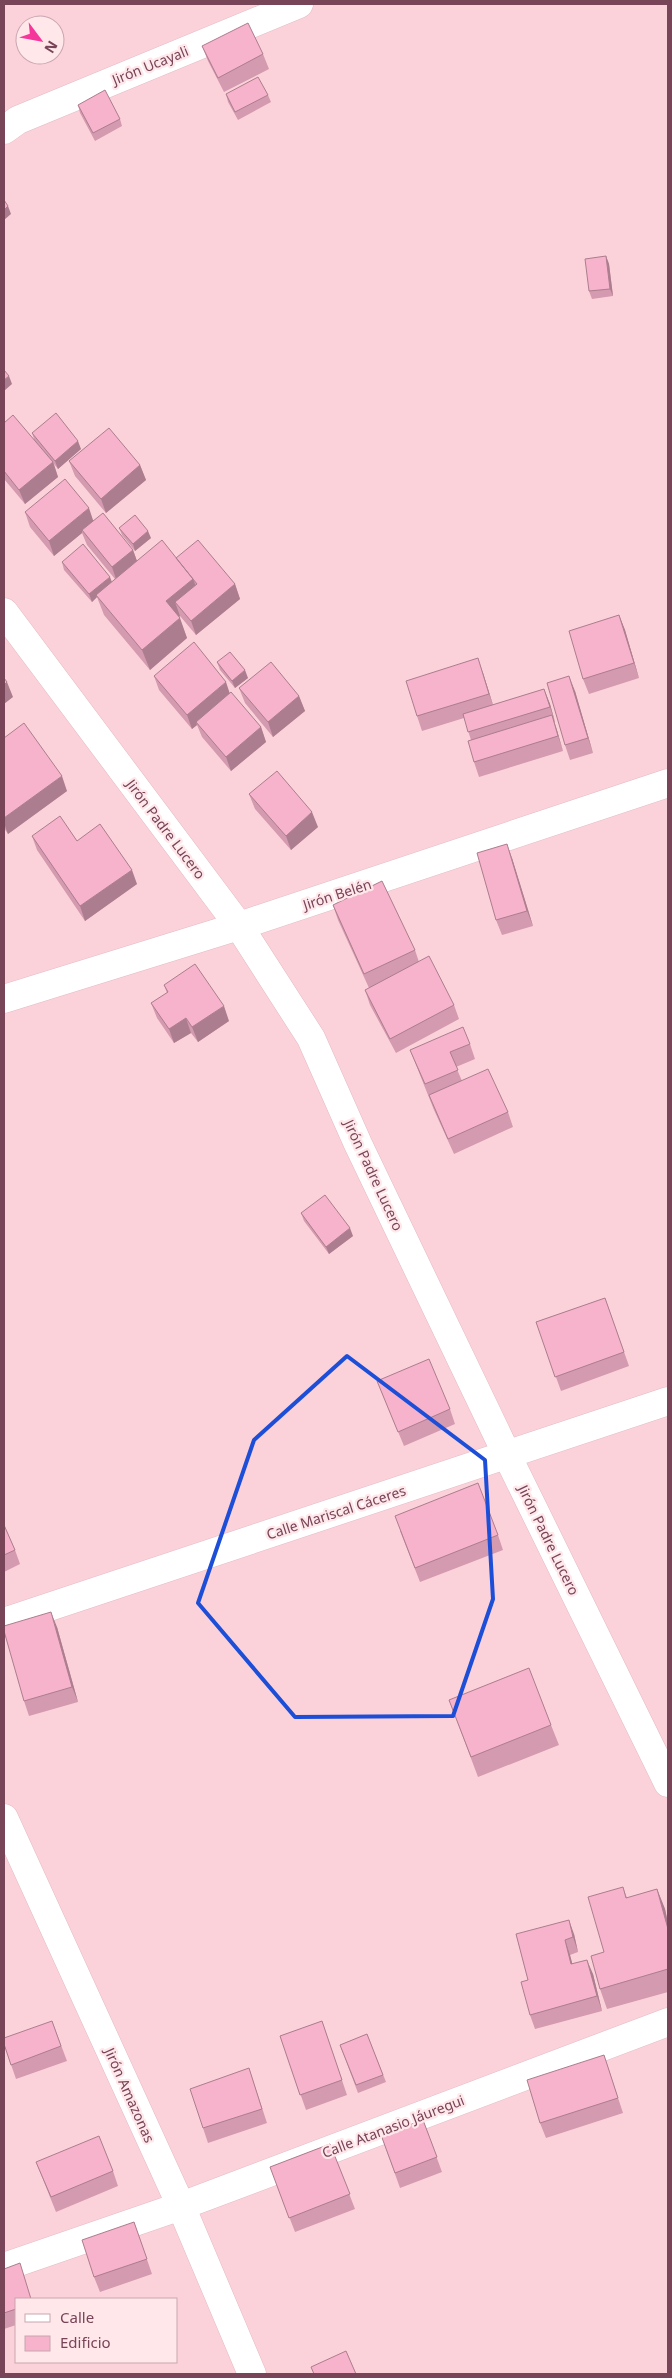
<svg xmlns="http://www.w3.org/2000/svg" width="672" height="2378" font-family="'Noto Sans',sans-serif">
<rect width="100%" height="100%" fill="#fedee3"/>
<path fill="#fcd2da" fill-rule="evenodd" d="M4,4H668V2374H4ZM25,25H55V55H25ZM16,2299H176V2362H16Z"/>
<g fill="none" stroke-linecap="round" stroke-linejoin="round">
<defs>
<path id="minor" d="M4,130L18,120L299,4
M4,612L239,926L311,1038L358,1144L507,1455L668,1783
M4,999L239,926L668,783
M4,1622L668,1401
M4,2267L181,2206L668,2022"/>
<path id="tertiary" d="M4,1818L181,2206L252,2374"/>
</defs>
<use href="#minor" stroke="#e3bac5" stroke-width="29"/>
<use href="#tertiary" stroke="#e3bac5" stroke-width="29"/>
<use href="#minor" stroke="#fff" stroke-width="28"/>
<use href="#tertiary" stroke="#fff" stroke-width="28"/>
</g>
<path fill="#d49aaf" d="M202,46L263,54L269,69L224,92L208,61Z
M226,94L268,95L271,102L238,120L228,102Z
M78,105L120,119L122,126L95,141L80,113Z
M606,256L609,264L613,296L592,299L589,291Z
M4,423L34,439L32,433L81,449L58,469L54,464L58,477L25,504L4,479Z
M69,461L140,465L146,480L106,513L75,476Z
M25,512L94,520L133,550L137,561L176,558L235,584L240,599L196,635L180,616L179,617L187,638L150,670L104,615L97,597L92,602L64,570L62,562L112,582L115,579L87,545L82,533L54,556L30,527Z
M119,528L151,538L135,551L122,535Z
M619,615L625,630L639,678L589,694L583,679Z
M217,662L248,678L235,688L220,670Z
M483,673L493,705L544,689L550,704L555,722H554L563,751L479,777L474,762L471,740L464,718L422,731L417,716Z
M154,676L230,693L261,727L266,742L231,771L202,737L197,725L192,729L159,690Z
M239,688L299,696L305,711L273,737L245,703Z
M575,691L593,753L570,760L565,745Z
M4,738L67,791L8,834L4,828Z
M249,794L318,827L291,850L255,809Z
M32,836L77,841L137,884L85,921L37,850Z
M512,858L533,926L502,935L496,920Z
M333,905L415,950L419,962L454,1005L459,1019L396,1053L370,1005L365,990L369,988L338,920Z
M164,985L229,1021L198,1042L191,1033L174,1043L157,1018L151,1003L167,993Z
M470,1044L475,1059L456,1067L462,1081L508,1112L513,1127L454,1154L434,1110L410,1050Z
M301,1213L353,1236L329,1254L304,1221Z
M605,1298L629,1366L561,1391L536,1322Z
M377,1381L450,1409L455,1424L404,1446Z
M4,1525L15,1550L20,1564L4,1572Z
M400,1531L498,1535L503,1550L420,1582Z
M57,1627L78,1702L29,1716L24,1701Z
M449,1700L551,1725L559,1745L478,1777Z
M623,1887L627,1898L657,1889L665,1909L668,1923V1992L607,2009L600,1989L604,1952Z
M516,1934H574L578,1952L570,1955L572,1963L593,1974L602,2011L535,2029L530,2015L528,1980Z
M52,2021L67,2061L16,2079L4,2044Z
M322,2021L347,2095L306,2110L280,2036Z
M367,2034L386,2082L358,2093L340,2045Z
M604,2055L623,2113L546,2138L540,2123Z
M249,2068L267,2123L208,2143L203,2128Z
M423,2120L442,2172L400,2188L381,2135Z
M330,2144L355,2209L295,2232L270,2167Z
M36,2162L113,2171L118,2186L56,2212Z
M134,2222L152,2274L100,2292L94,2277Z
M4,2269L25,2278L16,2299V2325L4,2329Z"/>
<path fill="#ac7d8e" d="M8,206L11,214L4,220V210Z
M606,256L609,264L613,296L610,289Z
M9,376L12,384L4,391V380Z
M78,441L81,449L58,469L55,461Z
M53,462L58,477L25,504L19,490Z
M140,465L146,480L106,513L101,499Z
M89,508L94,523L82,530V533L54,556L49,541Z
M148,531L151,538L135,551L133,544Z
M133,550L138,564L117,582L112,567Z
M110,577L113,585L96,595L97,597L92,602L89,594Z
M193,579L201,599L175,602L180,616L173,622L166,601Z
M235,584L240,599L196,635L191,621Z
M619,615L625,630L639,678L634,663Z
M180,618L187,638L150,670L142,650Z
M478,658L483,673L494,708L489,694Z
M245,670L248,678L235,688L232,681Z
M569,676L575,691L593,753L588,738Z
M7,682L13,697L4,704V685Z
M226,682L231,697L196,722L197,725L192,729L187,715Z
M544,689L550,704L555,722Z
M299,696L305,711L273,737L268,722Z
M552,715L557,730L563,751L558,736Z
M261,727L266,742L231,771L226,757Z
M62,776L67,791L8,834L4,823V818Z
M312,812L318,827L291,850L286,836Z
M507,844L512,858L533,926L527,911Z
M132,870L137,884L85,921L80,906Z
M224,1006L229,1021L198,1042L192,1027Z
M186,1018L191,1033L174,1043L169,1029Z
M350,1228L353,1236L329,1254L326,1247Z
M51,1612L57,1627L78,1702L72,1687Z
M657,1889L665,1909L668,1923V1929Z
M569,1920L574,1934L578,1952L573,1937Z
M565,1940L570,1955L576,1978L571,1964Z
M587,1960L593,1974L602,2011L597,1996Z"/>
<path fill="#f6b3cb" stroke="#ac7d8e" d="M248,23L263,54L218,78L202,46Z
M258,77L268,95L235,112L226,94Z
M105,90L120,119L93,133L78,105Z
M4,200L8,206L4,210Z
M606,256L610,289L589,291L585,259Z
M4,370L9,376L4,380Z
M56,413L78,441L55,461L32,433Z
M13,415L53,462L19,490L4,471V423Z
M109,428L140,465L101,499L69,461Z
M65,479L89,508L49,541L25,512Z
M103,513L133,550L112,567L82,530Z
M135,515L148,531L133,544L119,528Z
M162,540L193,579L166,601L180,618L142,650L96,595Z
M198,540L235,584L191,621L175,602L197,584L176,558Z
M83,544L110,577L89,594L62,562Z
M619,615L634,663L583,679L569,631Z
M194,642L226,682L187,715L154,676Z
M230,652L245,670L232,681L217,662Z
M478,658L489,694L417,716L406,681Z
M271,662L299,696L268,722L239,688Z
M569,676L588,738L565,745L547,683Z
M4,678L7,682L4,685Z
M544,689L550,707L468,732L463,714Z
M231,692L261,727L226,757L196,722Z
M552,715L558,736L474,762L468,741Z
M24,723L62,776L4,818V738Z
M277,771L312,812L286,836L249,794Z
M60,816L77,841L100,824L132,870L80,906L32,836Z
M507,844L527,911L496,920L477,853Z
M382,881L415,950L364,974L333,905Z
M429,956L454,1005L390,1039L365,990Z
M195,964L224,1006L192,1027L186,1018L169,1029L151,1003L168,992L164,985Z
M463,1027L470,1044L450,1052L458,1070L425,1084L410,1050Z
M488,1069L508,1112L448,1139L429,1095Z
M325,1195L350,1228L326,1247L301,1213Z
M605,1298L624,1352L555,1377L536,1322Z
M429,1359L450,1409L398,1432L377,1381Z
M478,1483L498,1535L415,1568L395,1516Z
M4,1525L15,1550L4,1555Z
M51,1612L72,1687L24,1701L4,1631V1626Z
M529,1668L551,1725L471,1757L449,1700Z
M623,1887L626,1898L657,1889L668,1929V1969L600,1989L591,1956L604,1952L588,1897Z
M569,1920L573,1937L565,1940L571,1964L587,1960L597,1996L530,2015L521,1982L528,1980L516,1934Z
M52,2021L61,2046L11,2065L4,2044V2038Z
M322,2021L342,2080L300,2095L280,2036Z
M367,2034L383,2075L356,2085L340,2045Z
M604,2055L618,2098L540,2123L527,2080Z
M249,2068L262,2109L203,2128L190,2089Z
M423,2120L437,2157L395,2173L381,2135Z
M99,2136L113,2171L51,2197L36,2162Z
M330,2144L350,2194L289,2218L270,2167Z
M134,2222L147,2259L94,2277L82,2240Z
M20,2263L31,2299H16V2309L4,2313V2269Z
M346,2351L356,2374H314L311,2367Z"/>
<path fill="none" stroke="#1d4ed8" stroke-width="4" stroke-linejoin="round" d="M347,1356L485,1460L493,1599L453,1716L295,1717L198,1603L254,1440Z"/>
<g text-anchor="middle" dominant-baseline="central" stroke-width="4.5" stroke-linejoin="round" paint-order="stroke">
<g font-size="14" fill="#774458" stroke="#ffe7ea">
<text transform="translate(150 65) rotate(-22)">Jirón Ucayali</text>
<text transform="translate(166 829) rotate(53)">Jirón Padre Lucero</text>
<text transform="translate(337 894) rotate(-18)">Jirón Belén</text>
<text transform="translate(374 1175) rotate(65)">Jirón Padre Lucero</text>
<text transform="translate(336 1512) rotate(-18)">Calle Mariscal Cáceres</text>
<text transform="translate(549 1540) rotate(64)">Jirón Padre Lucero</text>
<text transform="translate(130 2095) rotate(66)">Jirón Amazonas</text>
<text transform="translate(393 2126) rotate(-21)">Calle Atanasio Jáuregui</text>
</g>
</g>
<rect width="672" height="2378" fill="none" stroke="#774458" stroke-width="10"/>
<rect x="15" y="2298" width="162" height="65" fill="#ffe7ea" stroke="#c9a6b0"/>
<rect x="25" y="2314" width="25" height="8" fill="#ffffff" stroke="#c9a6b0"/>
<text x="60" y="2323" font-size="15" fill="#774458">Calle</text>
<rect x="25" y="2336" width="25" height="15" fill="#f6b3cb" stroke="#c9a6b0"/>
<text x="60" y="2348" font-size="15" fill="#774458">Edificio</text>
<g transform="translate(40 40) rotate(122)"><circle r="24" fill="#ffe7ea" stroke="#c9a6b0"/>
<path d="M0-4L9 19L0 12L-9 19Z" fill="#f5379c"/>
<text y="-8" font-size="14" font-weight="bold" text-anchor="middle" fill="#774458">N</text>
</g>
</svg>
